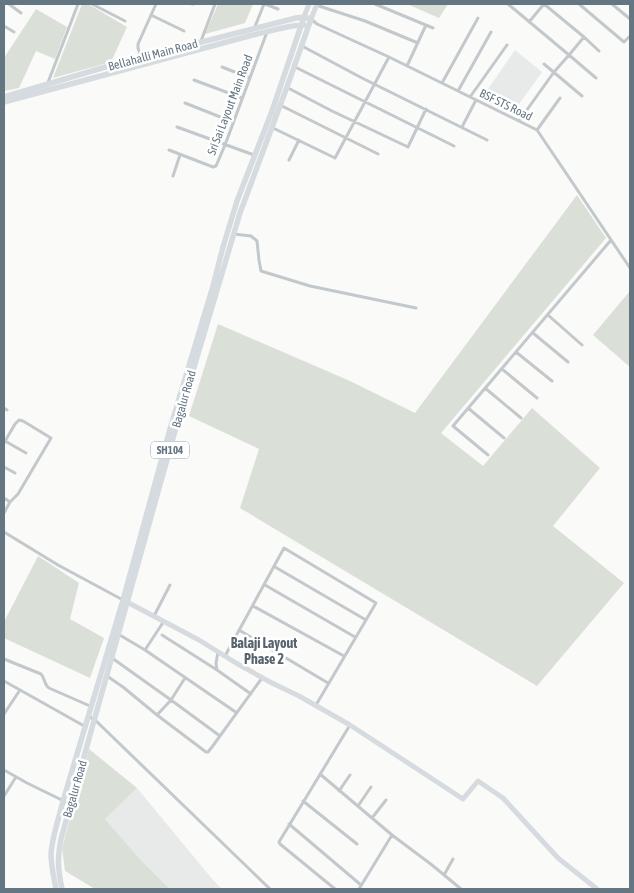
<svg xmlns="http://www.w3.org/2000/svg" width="634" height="893" font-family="'Asap Condensed',sans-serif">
<rect width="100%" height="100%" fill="#fafaf8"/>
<path fill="#e8e9e9" d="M515,50L542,72L512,114L481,99Z
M137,788L213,880L222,889H170L140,859L105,819Z"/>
<path fill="#dadfd7" d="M82,4H88L127,27L111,62L53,78Z
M218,4H253L245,23L205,34Z
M407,4H448L439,18Z
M36,9L67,27L55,59L36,51L19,88L4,91V58Z
M577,195L606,238L441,433L483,466L532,408L600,468L553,526L624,583L537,686L240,508L259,449L189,416L218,324L350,381L415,413Z
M630,291V367L593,335Z
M38,556L79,583L70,619L104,638L90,678L4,638V622Z
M89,749L137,788L105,819L140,859L170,889H95L65,871L62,848Z"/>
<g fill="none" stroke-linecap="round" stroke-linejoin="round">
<path stroke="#c3c8cc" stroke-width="3" d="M9,4L21,13
M92,4L125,21
M192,4H193
M265,4L278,9
M375,4L433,28
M508,4L569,55L554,72L519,121
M579,4L624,42L629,37
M612,4L630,19
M316,5L365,21L418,43
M151,15L184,31
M311,19L317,24L389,57L537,130L630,268
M529,22L544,4L584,37L569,55L596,78
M4,26L14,32
M254,29L264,4
M584,37L599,51
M201,41L215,4
M302,46L362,78L487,140
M141,57L138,48V44L156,4
M544,64L582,96
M407,66L426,25
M222,67L250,78
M295,67L454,146
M194,80L242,98
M442,83L478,18
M47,85L78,4
M288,88L332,111L408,147L426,109
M458,91L491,32
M470,97L507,45
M185,103L233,122
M280,105L378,154
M177,127L254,155
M462,127L476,100
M273,128L335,158L389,57
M537,130L560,98
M169,150L213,167L216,166L225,145L267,32
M289,160L299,140
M173,176L180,155
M234,234L251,236L257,241L259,260L261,271L310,286L416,308
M548,315L582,345
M533,333L568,362
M516,352L552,381
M502,369L537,398
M485,388L521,418
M4,408L7,410
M468,408L504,438
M5,441L26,453
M4,443L15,424L19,420L23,421L51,438L18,494L10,502L4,513
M488,455L453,426L611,240
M4,467L15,473
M4,498L10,502
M4,532L58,565L123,600
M275,567L366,620
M265,585L355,637
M253,606L344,656
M154,616L170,585
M164,621L145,650L237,713
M239,630L328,683
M118,634L145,650
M162,635L217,670
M218,652L216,663L217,670L251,694
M225,656L284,548L376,603L316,705
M112,658L171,700L157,715
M4,659L41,674C45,678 44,685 49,688L90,706
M107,676L123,687L157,715L206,752H208L212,747L262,678
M185,678L171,700L220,736
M4,681L86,727
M4,714L20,690
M89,717L94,719L270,889
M4,770L27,783L70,804
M320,774L392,835L359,889
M339,791L350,775
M4,796L16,777
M303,801L357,844
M358,806L371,787
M372,818L386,800
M289,824L361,885
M392,835L432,865L461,889
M444,875L453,859
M335,889L280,844L279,842L350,725"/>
<path stroke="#d6dbdf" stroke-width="5" d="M304,17L309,4
M311,19L317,4
M125,601L199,640L236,663L270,682L299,696L350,725L463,799L478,781L503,798L558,858L597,889"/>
<path stroke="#d6dbdf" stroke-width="5.5" d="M4,97L119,63L296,18L304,17L311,19L287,87L240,213L175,431L61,839C57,859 58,869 62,889
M4,102L249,36C264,33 291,24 304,25
M56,889C54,878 51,866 51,854C52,837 59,818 63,801L123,600L170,429L213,286L223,247L237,201L272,111L304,17"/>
</g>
<g text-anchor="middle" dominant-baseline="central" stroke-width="5" stroke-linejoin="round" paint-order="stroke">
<rect fill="#fff" stroke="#939fa8" stroke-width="1" x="151" y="441.5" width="38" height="17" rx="4"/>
<g font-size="11" font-weight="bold" fill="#657683">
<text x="170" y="450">SH104</text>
</g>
<g font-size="12" fill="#657683" stroke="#fff">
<text transform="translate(153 55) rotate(-15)">Bellahalli Main Road</text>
<text transform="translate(230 105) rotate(-69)">Sri Sai Layout Main Road</text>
<text transform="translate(506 105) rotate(26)">BSF STS Road</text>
<text transform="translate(184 399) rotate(-74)">Bagalur Road</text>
<text transform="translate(75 789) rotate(-74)">Bagalur Road</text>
</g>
<g font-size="14" font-weight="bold" fill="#57646e" stroke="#fff">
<text x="264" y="643">Balaji Layout<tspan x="264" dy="16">Phase 2</tspan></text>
</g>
</g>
<rect width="634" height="893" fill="none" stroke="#657683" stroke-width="10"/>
</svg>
